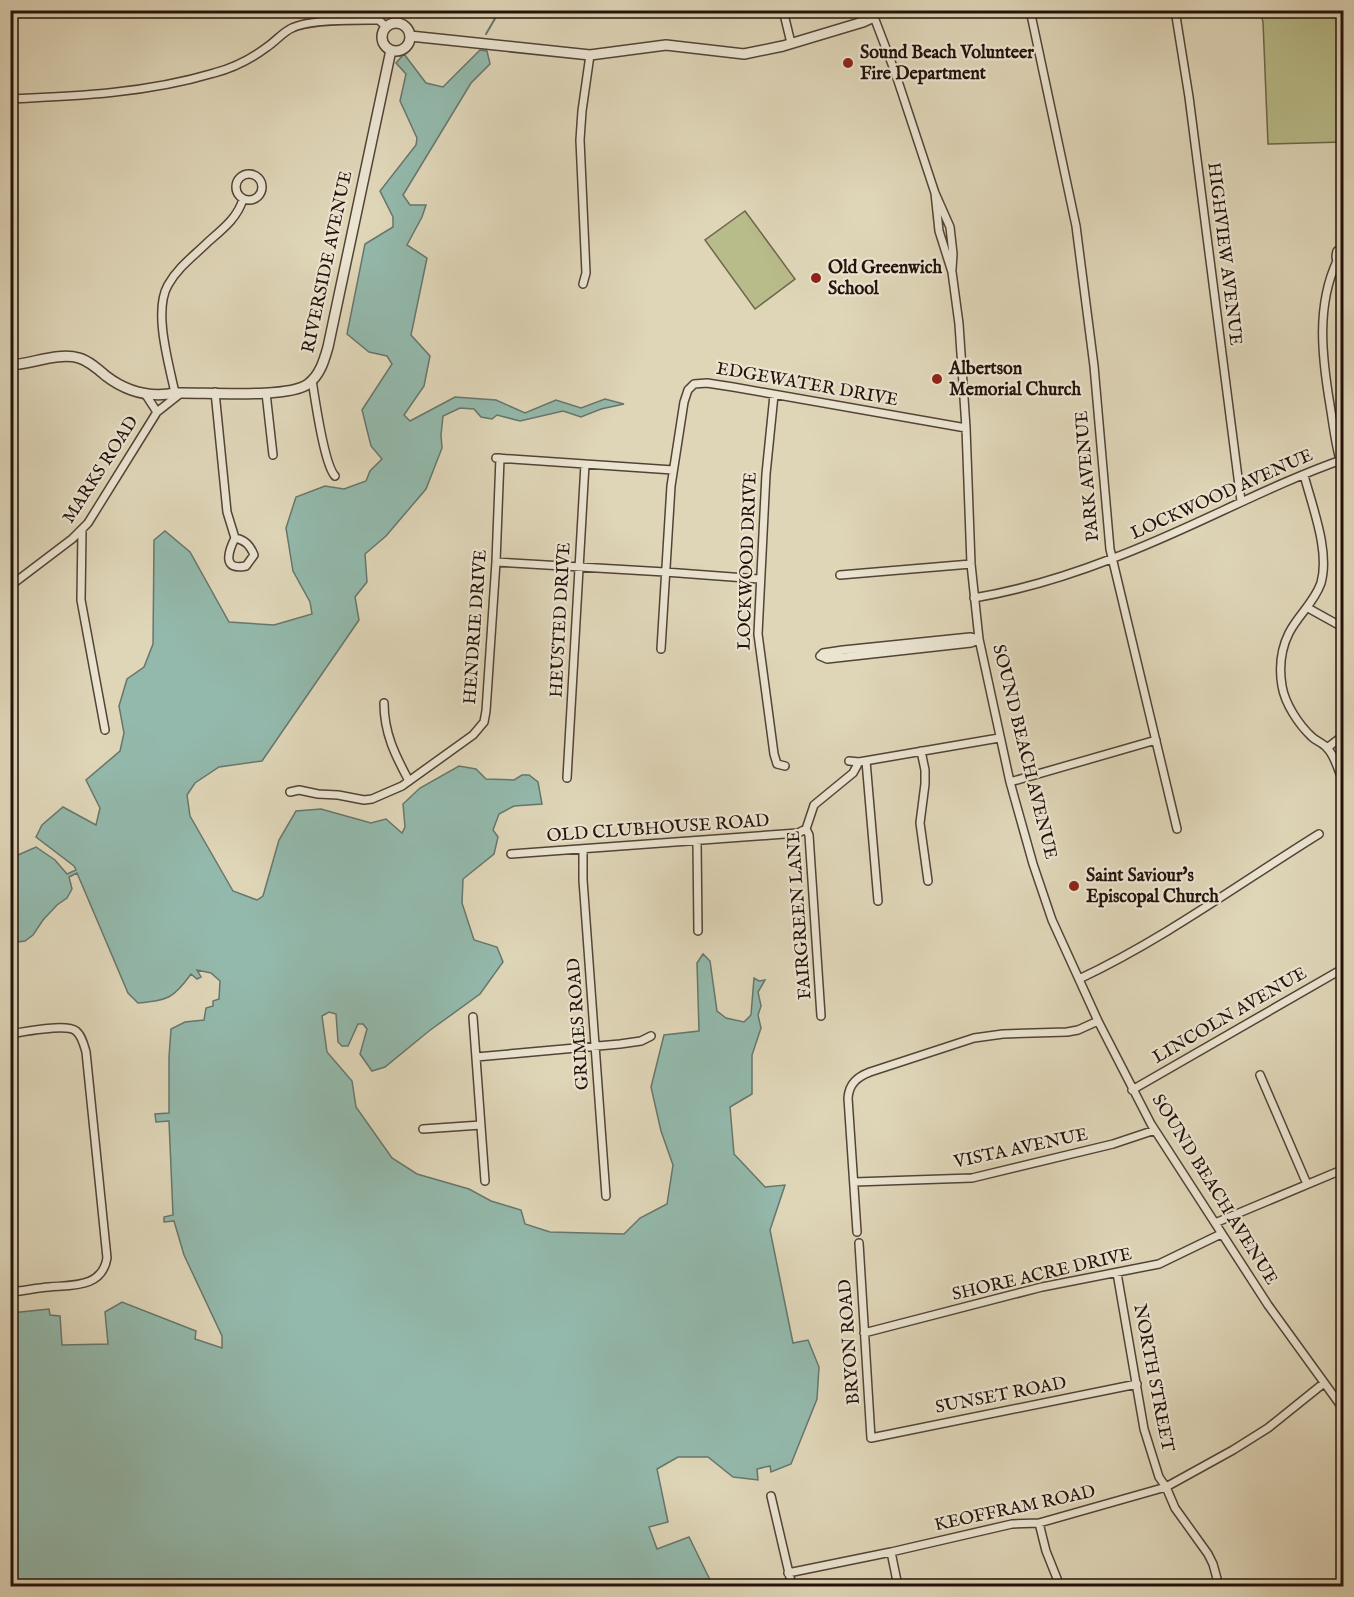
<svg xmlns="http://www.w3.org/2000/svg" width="1354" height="1597" font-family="'IM FELL English',serif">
<rect width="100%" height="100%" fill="#dfd6b8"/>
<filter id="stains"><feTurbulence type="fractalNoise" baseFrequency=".00333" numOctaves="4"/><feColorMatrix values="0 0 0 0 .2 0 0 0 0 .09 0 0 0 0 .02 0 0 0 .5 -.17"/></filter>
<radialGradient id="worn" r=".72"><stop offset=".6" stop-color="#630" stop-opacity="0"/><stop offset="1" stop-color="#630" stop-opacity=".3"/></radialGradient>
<path fill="#b8bc8a" stroke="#6e674a" stroke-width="1.5" d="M1260,11H1343V142L1268,144L1263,22Z
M745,211L795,279L755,309L705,240Z"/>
<path fill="#93b9ac" stroke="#67766c" stroke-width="1.5" d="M480,50L487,51L490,64L471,83L403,195L410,205H426L422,217L407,245L427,258L411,335L430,356L424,386L404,415L410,421L455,397L496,400L525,413L556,400L581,408L605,399L624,404L601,409L581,417L563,411L520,421L497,415L492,419L481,417L474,409L460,408L443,416L441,435L442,448L426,489L386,536L365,554L367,582L355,597L359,620L262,761L219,767L195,783L187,795L190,816L233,891L257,900L263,896L279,840L296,811L321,809L371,823L386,819L402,833L405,827L403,804L420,788L459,766L476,769L486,779L514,780L522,775H529L538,782L542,804L514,806L499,814L493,830L498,837L494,854L463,879L462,903L474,940L497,947L503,962L480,994L429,1031L385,1067L372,1071L360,1054L367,1029L363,1024H358L348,1046H342L338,1042L336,1014L329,1012L322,1016L327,1052L352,1081L356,1107L392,1158L417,1174L469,1189L491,1201L521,1210L525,1224L550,1232L624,1234L640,1218L667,1204L673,1165L661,1131L651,1087L664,1035L699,1031L697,963L703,954L710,961L717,1011L726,1018L744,1022L751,1015L754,978L759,981L765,980L758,992L761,1006L758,1015L761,1028L752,1055V1094L730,1107L734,1154L765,1187L785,1185L770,1230L793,1343L808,1340L819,1367L817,1399L791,1464L771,1472L770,1466L757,1469L758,1480L733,1477L708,1457H678L657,1469L668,1522L649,1527L657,1549L689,1537L711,1582V1586H11V1313L49,1309L50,1315L60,1316L62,1345L108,1344L105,1312L122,1302L196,1331L195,1339L222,1348V1336L184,1255L174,1221L164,1222V1217L173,1215L169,1121L156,1122L155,1114L169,1113V1057L171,1029L185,1022L204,1020L206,1008L213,1006V1001L219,999L220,981L211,973L197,970L201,977L197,979L191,974C173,999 168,1000 138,1003L128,993L77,873L69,877L72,889L67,898L57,905L43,920L33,935L25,941L11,943V858L36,847L55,860L67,874L76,870L74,866L36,837L42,825L63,807L96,825L100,808L86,780L120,751L124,733L119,706L127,679L144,667L153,644L154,540L165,531L190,552L229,622L274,625L312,614L310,602L293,571L286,528L296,497L325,486L344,489L366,481L370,471L382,459L371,446L362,410L392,364L387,356L369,352L347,334L365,244L393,227V217L380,191L416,145L417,138L400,101L406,74L396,63L404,54L426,83L443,87Z"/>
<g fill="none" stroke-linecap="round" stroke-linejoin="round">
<path stroke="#67766c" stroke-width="2" d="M486,34L500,10"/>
<defs>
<path id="minor" d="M377,10L379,20L386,27
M783,10L791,43
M1030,10L1076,226L1094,366L1110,549L1177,829
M1175,10L1189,97L1241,501
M874,17L895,72L935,193L950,227L953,254L952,269
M10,99C79,96 147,93 214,73C233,68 251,59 267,47C276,41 283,32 292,28C310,19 358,20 379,20
M236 187a13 13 0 1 1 26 0a13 13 0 1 1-26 0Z
M935,193L939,231L952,272L959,324L966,428L971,564L979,639L1010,782L1033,864L1052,920L1098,1021L1151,1124L1268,1305L1344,1410
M1344,246L1337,251C1335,258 1336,264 1344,267
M1337,261C1316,306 1322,357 1330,405C1333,423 1335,442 1340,460
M583,284L586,273L580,140L582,111L590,55
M312,380C315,399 324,464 335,476
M215,392L227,512L235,538C245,540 250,545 254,555L246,566C222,571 228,552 235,538
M175,393C169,364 153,311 168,285C178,267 195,255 209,241C223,229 238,217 243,199
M266,393L273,455
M146,395L157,412
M774,395L766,474L758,634L774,754L777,764L785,766
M496,458L673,470
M1304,475C1312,506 1330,551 1321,583C1314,603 1298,615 1289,633C1281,649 1279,668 1282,686C1285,704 1299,725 1312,737C1316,741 1323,743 1327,748C1336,757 1339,773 1344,785
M82,530L81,600L105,730
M496,562L665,572L759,579
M840,575L971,564
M10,586L72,539L88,523L157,412L181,393
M974,598C1021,590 1067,576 1111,559C1190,530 1264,487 1344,459
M1308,608L1344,628
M970,637L979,639L971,643L827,659L820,656L823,653L843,650Z
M661,649L671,486L684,402L688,390L694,384L707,383L733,387L966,428
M384,703C384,733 395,755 409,781
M1327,748L1344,735
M921,751L925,770V784L920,823L928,881
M849,761L859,762L999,738
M866,761L878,901
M567,778L585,464
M1010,782L1156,740
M290,792L299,790L318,794L338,795L364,800L372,799L402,786L473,735L484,722L486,711L496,562L500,458
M697,842L698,931
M583,850V880L606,1196
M511,854L798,833L806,829
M1079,979C1164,939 1240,883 1319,834
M821,1016L809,835L806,829L814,805L853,773L859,762
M473,1017L485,1181
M10,1034C24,1032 66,1023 76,1031C82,1036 84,1045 86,1052L107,1258C102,1288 72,1285 49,1287C36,1288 23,1291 10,1292
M476,1057L620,1044L641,1041L651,1036
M1260,1075L1307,1184
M1132,1090L1344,968
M423,1129L481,1125
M854,1182L972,1178L1113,1144L1155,1130
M1215,1223L1344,1169
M857,1232L848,1098C849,1084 857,1077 870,1072L974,1038L1003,1034L1067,1032L1078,1030L1098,1021
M859,1243L871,1438L1137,1384
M1117,1273L1144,1429L1159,1477L1166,1487L1175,1508L1208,1554L1213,1564L1219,1586
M864,1333L1042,1287L1159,1264L1221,1234
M771,1496L792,1586
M1039,1523L1046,1551L1060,1586
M891,1552L898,1586
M788,1573L891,1552L1012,1524L1039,1523L1166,1487L1233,1450L1268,1428L1324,1383"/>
<path id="tertiary" d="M382 37a14 14 0 1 1 28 0a14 14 0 1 1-28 0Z
M410,36L590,55L666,45L744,54L783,46L863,22L874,17L871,10
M10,365C32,364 58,352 79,358C89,361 98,369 106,376C127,392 149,398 175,393C204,392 288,399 308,384C320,375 324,361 328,347L391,50"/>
</defs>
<use href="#minor" stroke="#534336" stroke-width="10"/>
<use href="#tertiary" stroke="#534336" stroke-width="12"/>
<use href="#minor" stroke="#eae4d1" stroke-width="7"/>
<use href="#tertiary" stroke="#eae4d1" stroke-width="9"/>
<path stroke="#24120b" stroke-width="2" stroke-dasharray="10 10" stroke-linecap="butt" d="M10,15L126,10"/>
</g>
<g fill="#8f2418" stroke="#eae4d1" stroke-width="2">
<circle cx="848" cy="63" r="6"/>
<circle cx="816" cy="278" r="6"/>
<circle cx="937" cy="379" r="6"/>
<circle cx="1074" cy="886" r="6"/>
</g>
<g text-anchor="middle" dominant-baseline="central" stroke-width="4.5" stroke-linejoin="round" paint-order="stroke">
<g font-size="18" font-weight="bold" fill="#24120b" stroke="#eae4d1" text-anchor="start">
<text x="860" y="53">Sound Beach Volunteer<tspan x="860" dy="21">Fire Department</tspan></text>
<text x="828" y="268">Old Greenwich<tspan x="828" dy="21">School</tspan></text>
<text x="949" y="369">Albertson<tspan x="949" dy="21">Memorial Church</tspan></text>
<text x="1086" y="876">Saint Saviour's<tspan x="1086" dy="21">Episcopal Church</tspan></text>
</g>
<g font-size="18" fill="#24120b" stroke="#eae4d1">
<text transform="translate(1224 254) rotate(83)">HIGHVIEW AVENUE</text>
<text transform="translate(328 262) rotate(-78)">RIVERSIDE AVENUE</text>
<text transform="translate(807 385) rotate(10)">EDGEWATER DRIVE</text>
<text transform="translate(101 470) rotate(-57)">MARKS ROAD</text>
<text transform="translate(1088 476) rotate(-95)">PARK AVENUE</text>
<text transform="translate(1222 495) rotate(-24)">LOCKWOOD AVENUE</text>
<text transform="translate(748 561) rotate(-88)">LOCKWOOD DRIVE</text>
<text transform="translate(561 620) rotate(-87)">HEUSTED DRIVE</text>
<text transform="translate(476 627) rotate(-86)">HENDRIE DRIVE</text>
<text transform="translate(1024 752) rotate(76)">SOUND BEACH AVENUE</text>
<text transform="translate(658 829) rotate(-4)">OLD CLUBHOUSE ROAD</text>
<text transform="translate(800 915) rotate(-94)">FAIRGREEN LANE</text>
<text transform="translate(1230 1016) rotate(-30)">LINCOLN AVENUE</text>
<text transform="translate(579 1024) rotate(-94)">GRIMES ROAD</text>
<text transform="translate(1021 1149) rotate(-12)">VISTA AVENUE</text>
<text transform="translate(1214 1190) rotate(58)">SOUND BEACH AVENUE</text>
<text transform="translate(1042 1275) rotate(-13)">SHORE ACRE DRIVE</text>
<text transform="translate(850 1342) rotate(-94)">BRYON ROAD</text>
<text transform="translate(1153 1378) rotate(79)">NORTH STREET</text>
<text transform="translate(1001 1396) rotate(-11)">SUNSET ROAD</text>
<text transform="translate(1015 1509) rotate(-12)">KEOFFRAM ROAD</text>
</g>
</g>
<rect width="1354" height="1597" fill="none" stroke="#dfd6b8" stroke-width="36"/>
<rect x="12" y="12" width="1330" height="1573" fill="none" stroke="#24120b" stroke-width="3"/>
<rect x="18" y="18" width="1318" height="1561" fill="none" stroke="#24120b" stroke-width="1.5"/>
<rect width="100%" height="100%" filter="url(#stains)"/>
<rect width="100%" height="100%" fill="url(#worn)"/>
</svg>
